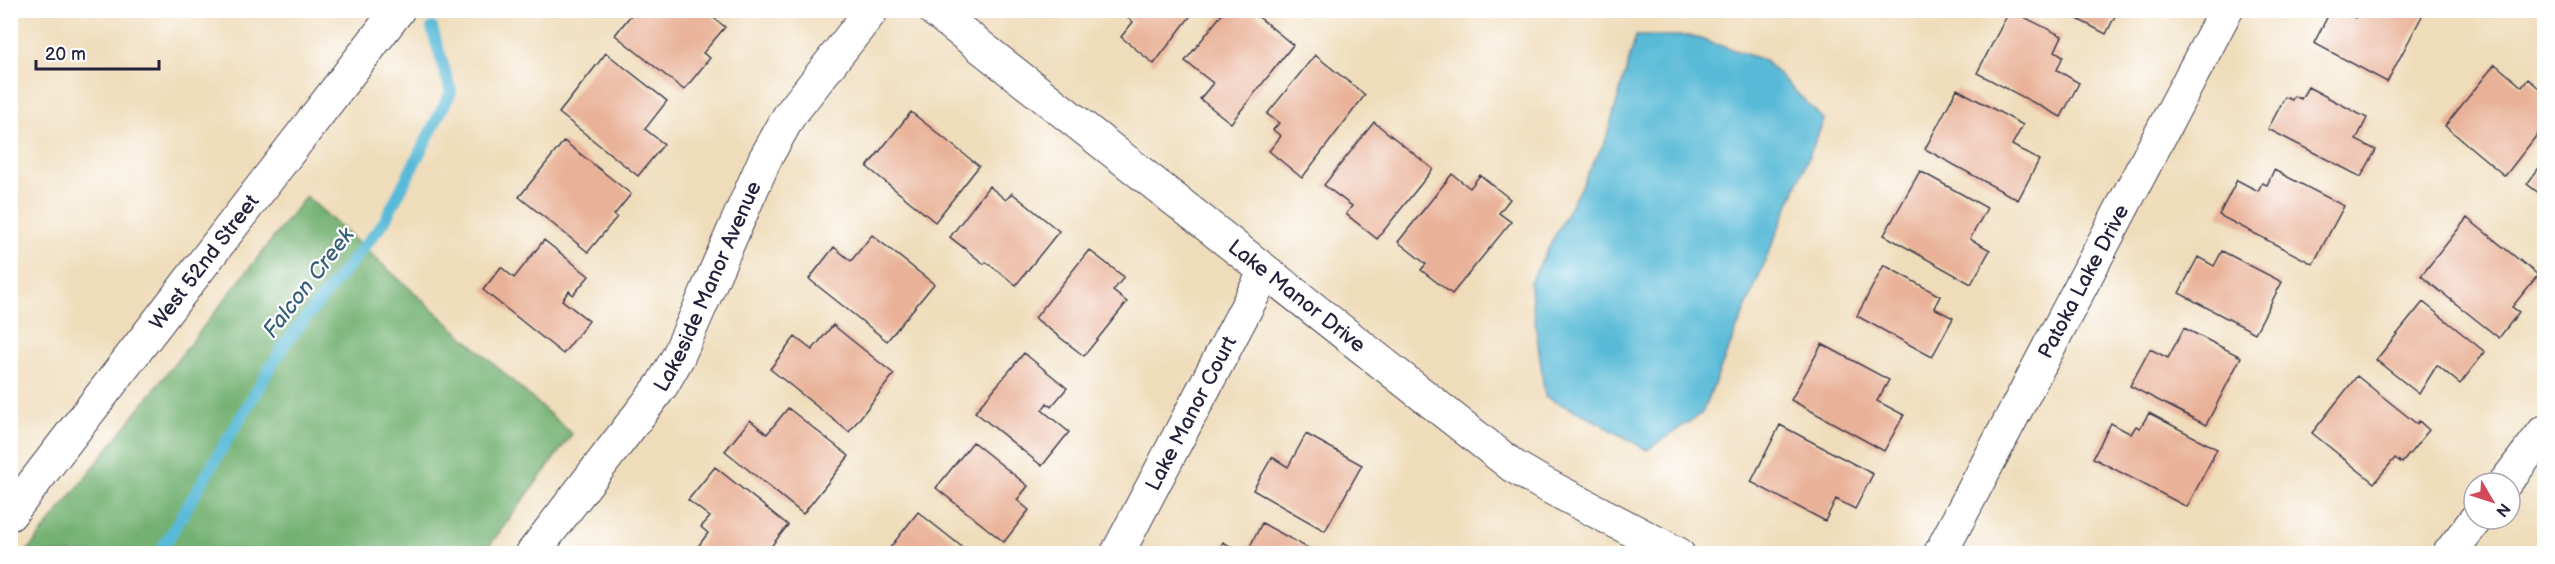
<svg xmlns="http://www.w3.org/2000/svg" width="2555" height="564" font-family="'Balsamiq Sans',sans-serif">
<rect width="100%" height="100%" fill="#fff"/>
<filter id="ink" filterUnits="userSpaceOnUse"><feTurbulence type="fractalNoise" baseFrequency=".0167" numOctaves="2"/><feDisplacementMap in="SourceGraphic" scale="12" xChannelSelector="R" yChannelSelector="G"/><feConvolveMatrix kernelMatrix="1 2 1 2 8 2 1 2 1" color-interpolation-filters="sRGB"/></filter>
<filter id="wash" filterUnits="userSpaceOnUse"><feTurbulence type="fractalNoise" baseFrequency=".008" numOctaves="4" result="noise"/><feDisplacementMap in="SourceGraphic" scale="24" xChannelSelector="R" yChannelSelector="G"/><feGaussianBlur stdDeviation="1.35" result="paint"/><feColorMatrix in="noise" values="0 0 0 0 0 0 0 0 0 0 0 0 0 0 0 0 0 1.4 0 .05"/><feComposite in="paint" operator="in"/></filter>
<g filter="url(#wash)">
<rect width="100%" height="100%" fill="#efdcba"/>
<path fill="#73b172" stroke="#4a6a56" stroke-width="1.5" d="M306,196L572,434L484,553H26Z"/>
<path fill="#59bad7" stroke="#3e6e89" stroke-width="1.5" d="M1636,36H1691L1764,60L1824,120L1702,413L1647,450L1585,415L1545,397L1530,283L1606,139Z"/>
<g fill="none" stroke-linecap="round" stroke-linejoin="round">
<path stroke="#59bad7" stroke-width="12" d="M159,554L284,345L384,222L451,92L432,28"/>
</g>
<g id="blocks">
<path fill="#e9b197" d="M635,10H704L725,27L703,53L710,58L684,90L615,35Z
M1132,10H1195L1154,64L1121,37L1133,22L1127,17Z
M1225,10H1250L1293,45L1231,123L1200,99L1213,83L1185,61Z
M2010,10L2062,36L2055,51L2063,56L2057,70L2079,83L2061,117L1977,73Z
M2060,10H2118L2106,34Z
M2331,10H2342L2355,18L2358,10H2417L2423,14L2387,82L2314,43Z
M606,53L667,101L645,129L664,144L638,176L559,113Z
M1315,55L1365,95L1302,178L1269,151L1281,136L1273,130L1279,123L1267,114Z
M2495,64L2522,87L2528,79L2544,92V126L2505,176L2445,126Z
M2308,87L2367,118L2356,140L2376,150L2361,177L2268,129L2285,97L2292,100L2294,96L2301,99Z
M1957,89L2023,125L2012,145L2039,160L2018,200L1925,149Z
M911,112L979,166L935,222L867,167Z
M1374,122L1433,169L1377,239L1346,214L1352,206L1324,185Z
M564,141L631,194L614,215L617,217L588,252L519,197Z
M2544,161V197L2527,184Z
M2274,170L2344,206L2313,264L2219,215L2237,180L2258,191L2262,183L2267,185Z
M1920,171L1987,208L1970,239L1990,250L1971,284L1884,235Z
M1452,174L1470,188L1480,175L1510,199L1499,213L1511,222L1452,294L1421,270L1426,264L1398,242Z
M989,186L1006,200L1012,193L1059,231L1016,285L986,262L984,264L950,237Z
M2467,218L2538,275L2512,307L2519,312L2499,338L2421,276Z
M872,235L934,284L887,341L809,279L834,247L851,261Z
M544,240L589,276L573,295L569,291L562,300L589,321L563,354L483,290L501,267L514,278Z
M1089,250L1124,277L1113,291L1127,302L1084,356L1035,318Z
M2222,251L2282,282L2255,333L2179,293L2198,257L2214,266Z
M1884,265L1940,296L1934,308L1953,318L1932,357L1857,316Z
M2423,302L2485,352L2460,384L2437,365L2419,394L2376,360Z
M833,325L894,374L849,432L770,369L795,337L812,350Z
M2184,328L2241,357L2206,425L2130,386L2150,349L2168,358Z
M1822,344L1889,380L1877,401L1904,415L1884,451L1791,400Z
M1024,353L1067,388L1051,407L1047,403L1042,410L1069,432L1042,466L975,412Z
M2357,376L2417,424L2419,421L2429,430L2402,463L2395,458L2374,483L2312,433Z
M788,408L849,456L803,514L725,451L750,420L767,434Z
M2149,413L2217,449L2187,507L2093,458L2111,423L2131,434L2136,426L2140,428Z
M1780,425L1873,474L1855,509L1836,499L1825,521L1751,482Z
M1306,434L1362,465L1325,531L1253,490L1272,457L1288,467Z
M973,442L1028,486L1017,500L1029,510L1004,542L936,488Z
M715,467L788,525L765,554H704L697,548L708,533L701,527L710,517L688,500Z
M918,512L971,554H885Z
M1262,523L1319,554H1246Z
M1223,542L1244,554H1217Z"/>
</g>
</g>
<g filter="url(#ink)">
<use href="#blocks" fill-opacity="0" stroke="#413e4e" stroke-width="1.5"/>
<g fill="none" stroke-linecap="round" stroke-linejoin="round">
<defs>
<g id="minor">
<path id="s1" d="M934,10L1513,466L1542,483L1678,554"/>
<path d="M2505,483L2544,432"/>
<path id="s2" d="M532,554L662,385L678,357L765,159L789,116L872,10"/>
<path id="s3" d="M1117,554L1265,272"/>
<path id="s4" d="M1940,554L2226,10"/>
<path d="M2449,554L2476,519"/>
</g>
<g id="tertiary">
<path id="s5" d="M10,514L398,10"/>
</g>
</defs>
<use href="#minor" stroke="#413e4e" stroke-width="35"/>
<use href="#tertiary" stroke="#413e4e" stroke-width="35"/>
<use href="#minor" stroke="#fff" stroke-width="33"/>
<use href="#tertiary" stroke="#fff" stroke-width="33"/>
</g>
</g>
<g text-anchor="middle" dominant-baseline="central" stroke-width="4.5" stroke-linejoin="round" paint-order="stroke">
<g font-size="21" fill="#22223b" stroke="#fff">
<text stroke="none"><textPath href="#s5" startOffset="318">West 52nd Street</textPath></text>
<text stroke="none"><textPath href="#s4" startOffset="308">Patoka Lake Drive</textPath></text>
<text stroke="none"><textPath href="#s2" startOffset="322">Lakeside Manor Avenue</textPath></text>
<text stroke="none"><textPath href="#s1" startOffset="462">Lake Manor Drive</textPath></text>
<text stroke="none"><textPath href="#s3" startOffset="159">Lake Manor Court</textPath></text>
</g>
<g font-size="22" font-style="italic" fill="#385f79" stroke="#fff">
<text transform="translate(309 283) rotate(-52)">Falcon Creek</text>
</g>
</g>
<rect width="2555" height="564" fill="none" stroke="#fff" stroke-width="36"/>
<g transform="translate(2492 501) rotate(129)"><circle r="28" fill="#ffffff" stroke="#a7a7b1" stroke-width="1.5"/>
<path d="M0-4.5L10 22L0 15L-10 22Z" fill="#d1495b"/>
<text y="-9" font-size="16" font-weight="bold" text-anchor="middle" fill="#22223b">N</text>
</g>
<path d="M36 60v9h123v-9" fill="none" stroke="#22223b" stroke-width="3"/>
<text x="45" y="60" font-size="18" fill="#22223b" stroke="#ffffff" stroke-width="4.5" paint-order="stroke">20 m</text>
</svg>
